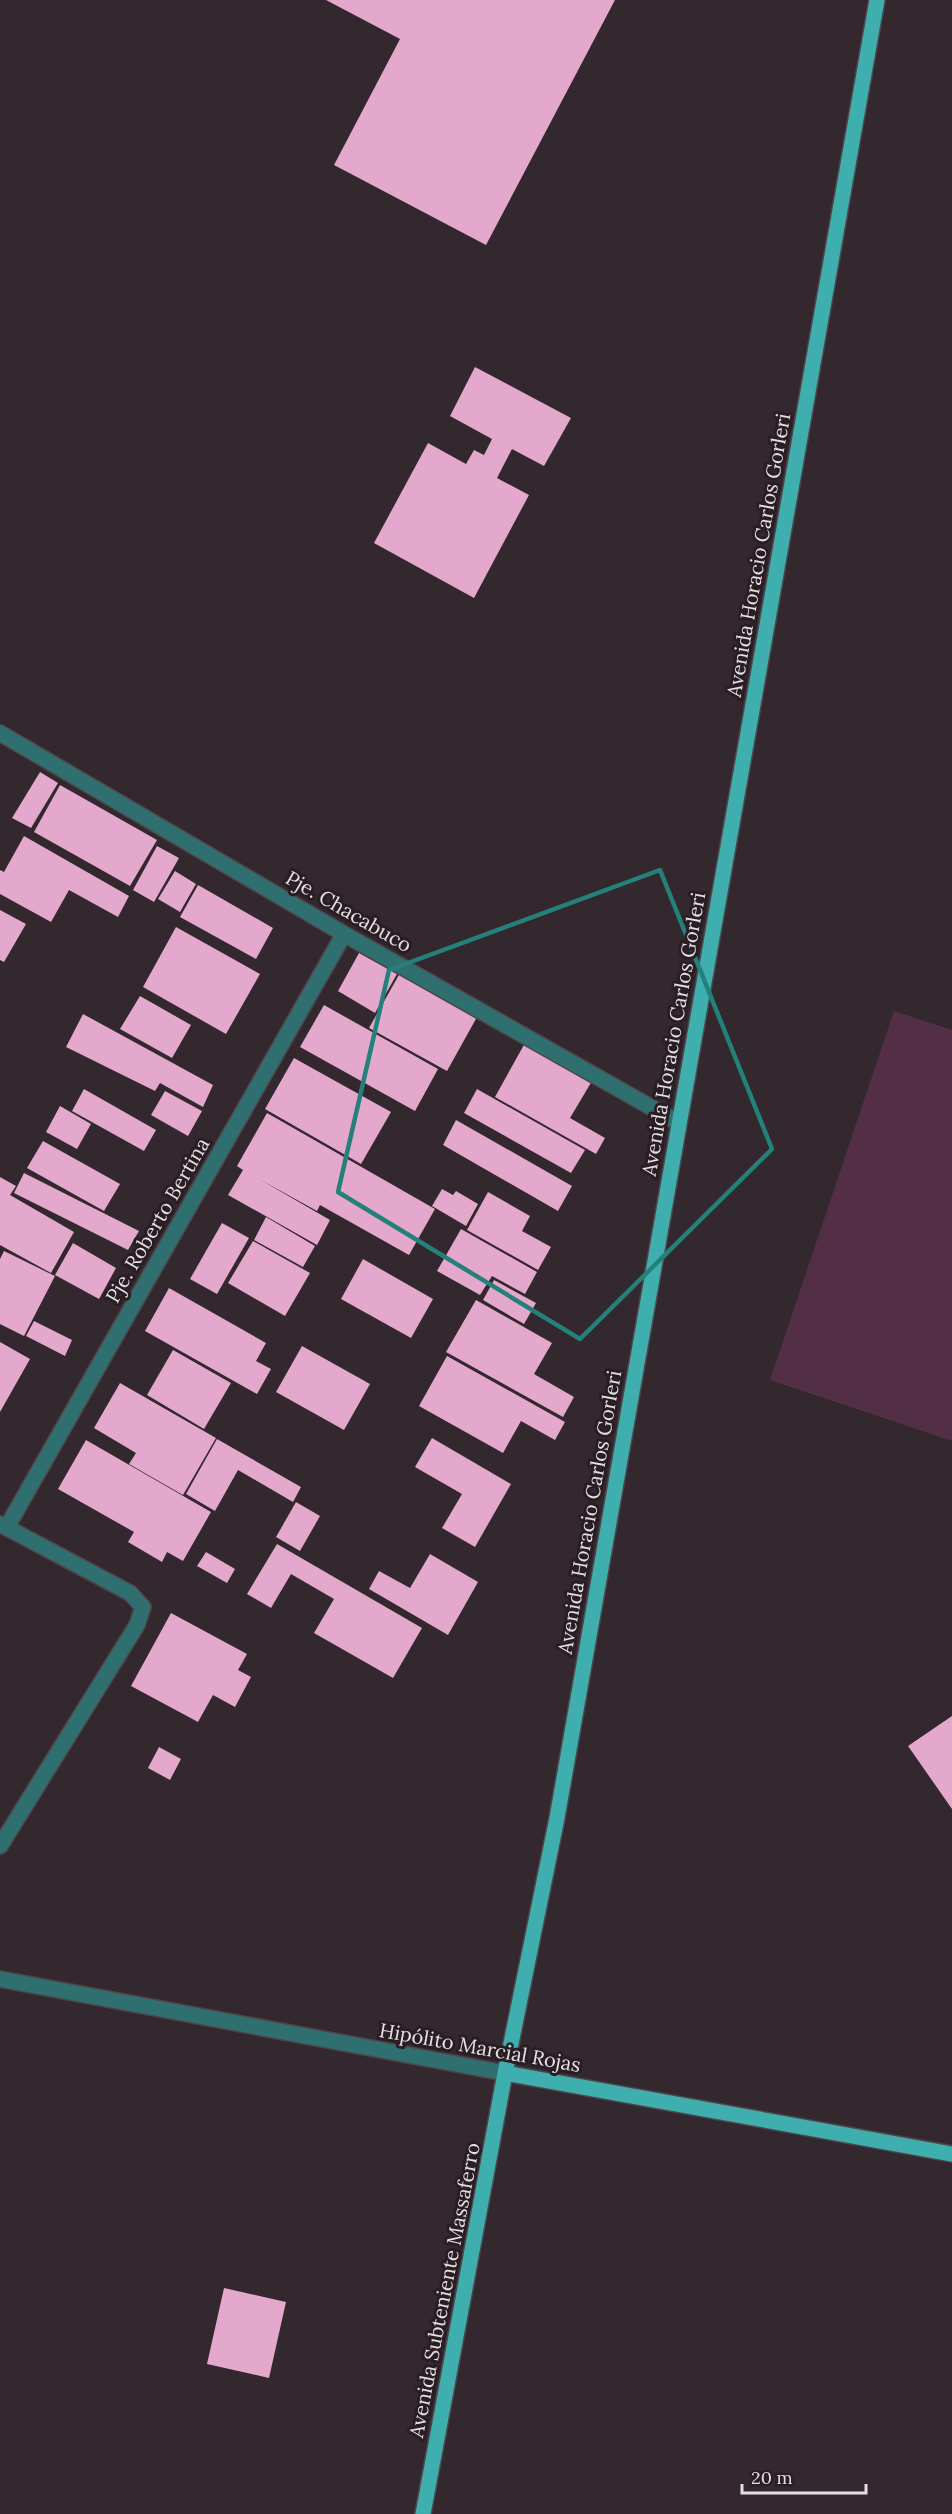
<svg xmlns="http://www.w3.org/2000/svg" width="952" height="2514" font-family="Lora,serif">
<rect width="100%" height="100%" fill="#32282e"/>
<path fill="#532f46" d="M894,1011L952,1030V1441L770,1380Z"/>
<path fill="#e4a8cd" d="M326,0H615L486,245L334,165L400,39Z
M475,367L571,418L544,466L512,449L497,478L529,495L474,598L374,543L428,443L466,464L474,450L484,455L492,439L450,416Z
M40,772L58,783L31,828L12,818Z
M60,785L157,840L130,886L34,832Z
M24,836L129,896L118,917L69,890L51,922L0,894V870L4,872Z
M157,846L179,858L154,902L133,890Z
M175,871L196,884L180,912L158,899Z
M198,885L273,928L256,959L180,917Z
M0,910L26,924L4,962L0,960Z
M176,927L260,974L226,1034L143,987Z
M359,953L397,974L375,1013L338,991Z
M400,973L477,1017L447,1071L369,1028Z
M140,996L191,1025L172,1058L120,1029Z
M324,1005L438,1069L415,1111L300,1047Z
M83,1014L213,1085L203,1107L160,1083L155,1091L66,1047Z
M525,1043L592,1081L570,1118L605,1138L596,1154L495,1097Z
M294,1058L391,1112L361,1164L265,1109Z
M84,1089L156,1130L144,1151L72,1111Z
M477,1089L585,1150L571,1173L464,1113Z
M165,1091L202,1111L188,1136L151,1115Z
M60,1106L91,1124L77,1149L46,1132Z
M267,1113L435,1209L409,1255L320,1205L317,1211L259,1179L330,1220L317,1245L228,1195L243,1170L237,1166Z
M456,1120L572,1186L558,1211L443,1145Z
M43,1141L120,1184L104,1211L27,1168Z
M24,1173L139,1231L128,1250L14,1193Z
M0,1177L16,1186L10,1195L74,1232L51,1273L0,1245Z
M442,1189L453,1195L456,1191L478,1204L466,1226L432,1206Z
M488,1192L530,1216L522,1231L551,1247L538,1270L467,1230Z
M266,1217L315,1246L303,1267L254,1240Z
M222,1223L249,1238L217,1294L190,1279Z
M461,1229L537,1272L525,1294L492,1276L480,1295L437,1271Z
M253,1241L310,1273L285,1316L228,1283Z
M73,1243L116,1268L99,1299L55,1275Z
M4,1251L55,1276L24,1336L0,1324V1259Z
M363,1259L433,1299L411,1338L341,1299Z
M494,1280L536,1303L524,1324L483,1300Z
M169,1288L266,1343L256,1361L271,1369L257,1394L145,1331Z
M476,1300L552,1343L534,1374L574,1397L563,1417L446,1352Z
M34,1321L72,1340L65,1356L26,1336Z
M0,1342L30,1359L0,1412Z
M302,1346L370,1384L344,1430L276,1392Z
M173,1350L231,1383L204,1429L147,1395Z
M447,1356L565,1422L555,1440L521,1421L503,1453L419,1406Z
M120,1383L216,1438L183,1495L129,1464L136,1453L94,1428Z
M432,1438L511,1484L475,1547L442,1528L462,1494L415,1467Z
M217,1439L301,1487L293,1502L238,1470L215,1511L186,1494Z
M86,1440L211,1512L183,1561L167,1552L162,1562L128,1542L134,1532L58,1489Z
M296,1502L320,1516L300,1551L276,1537Z
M277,1544L422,1628L393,1678L314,1633L334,1599L291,1574L271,1608L247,1594Z
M206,1552L235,1569L227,1583L197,1566Z
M430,1554L478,1582L448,1635L369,1589L379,1571L410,1588Z
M171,1613L247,1654L238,1670L251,1677L235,1707L213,1695L198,1722L131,1686Z
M952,1716V1809L908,1746Z
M159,1747L181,1759L170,1780L148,1768Z
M224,2288L286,2302L269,2378L207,2364Z"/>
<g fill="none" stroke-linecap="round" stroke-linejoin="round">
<defs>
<path id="minor" d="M0,733L344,934L679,1123
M0,1524L130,1593L143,1607L137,1625L0,1846
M7,1527L344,934
M0,1979L505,2073"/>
<path id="major" d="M505,2073L952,2154
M423,2514L505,2073L557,1818L877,0"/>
</defs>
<use href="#minor" stroke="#4f454b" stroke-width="18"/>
<use href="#major" stroke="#4f454b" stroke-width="18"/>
<use href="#minor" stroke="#2f6f70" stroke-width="15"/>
<use href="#major" stroke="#3faeaf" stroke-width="15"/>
</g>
<path fill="none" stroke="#24807a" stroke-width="4.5" stroke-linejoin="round" d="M660,870L772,1149L580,1339L338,1192L389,970Z"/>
<g text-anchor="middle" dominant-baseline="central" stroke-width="6" stroke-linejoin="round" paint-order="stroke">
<g font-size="20" fill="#e5dee2" stroke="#281e24">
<text transform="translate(758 555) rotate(-80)">Avenida Horacio Carlos Gorleri</text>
<text transform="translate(349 911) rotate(30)">Pje. Chacabuco</text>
<text transform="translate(673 1034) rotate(-80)">Avenida Horacio Carlos Gorleri</text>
<text transform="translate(157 1220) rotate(-60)">Pje. Roberto Bertina</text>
<text transform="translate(589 1512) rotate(-80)">Avenida Horacio Carlos Gorleri</text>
<text transform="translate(480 2047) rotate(10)">Hipólito Marcial Rojas</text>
<text transform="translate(444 2290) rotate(-79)">Avenida Subteniente Massaferro</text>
</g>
</g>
<path d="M742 2484v9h124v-9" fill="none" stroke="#e5dee2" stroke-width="3"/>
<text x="751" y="2484" font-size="18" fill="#e5dee2" stroke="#281e24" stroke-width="4.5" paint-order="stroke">20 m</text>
</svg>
